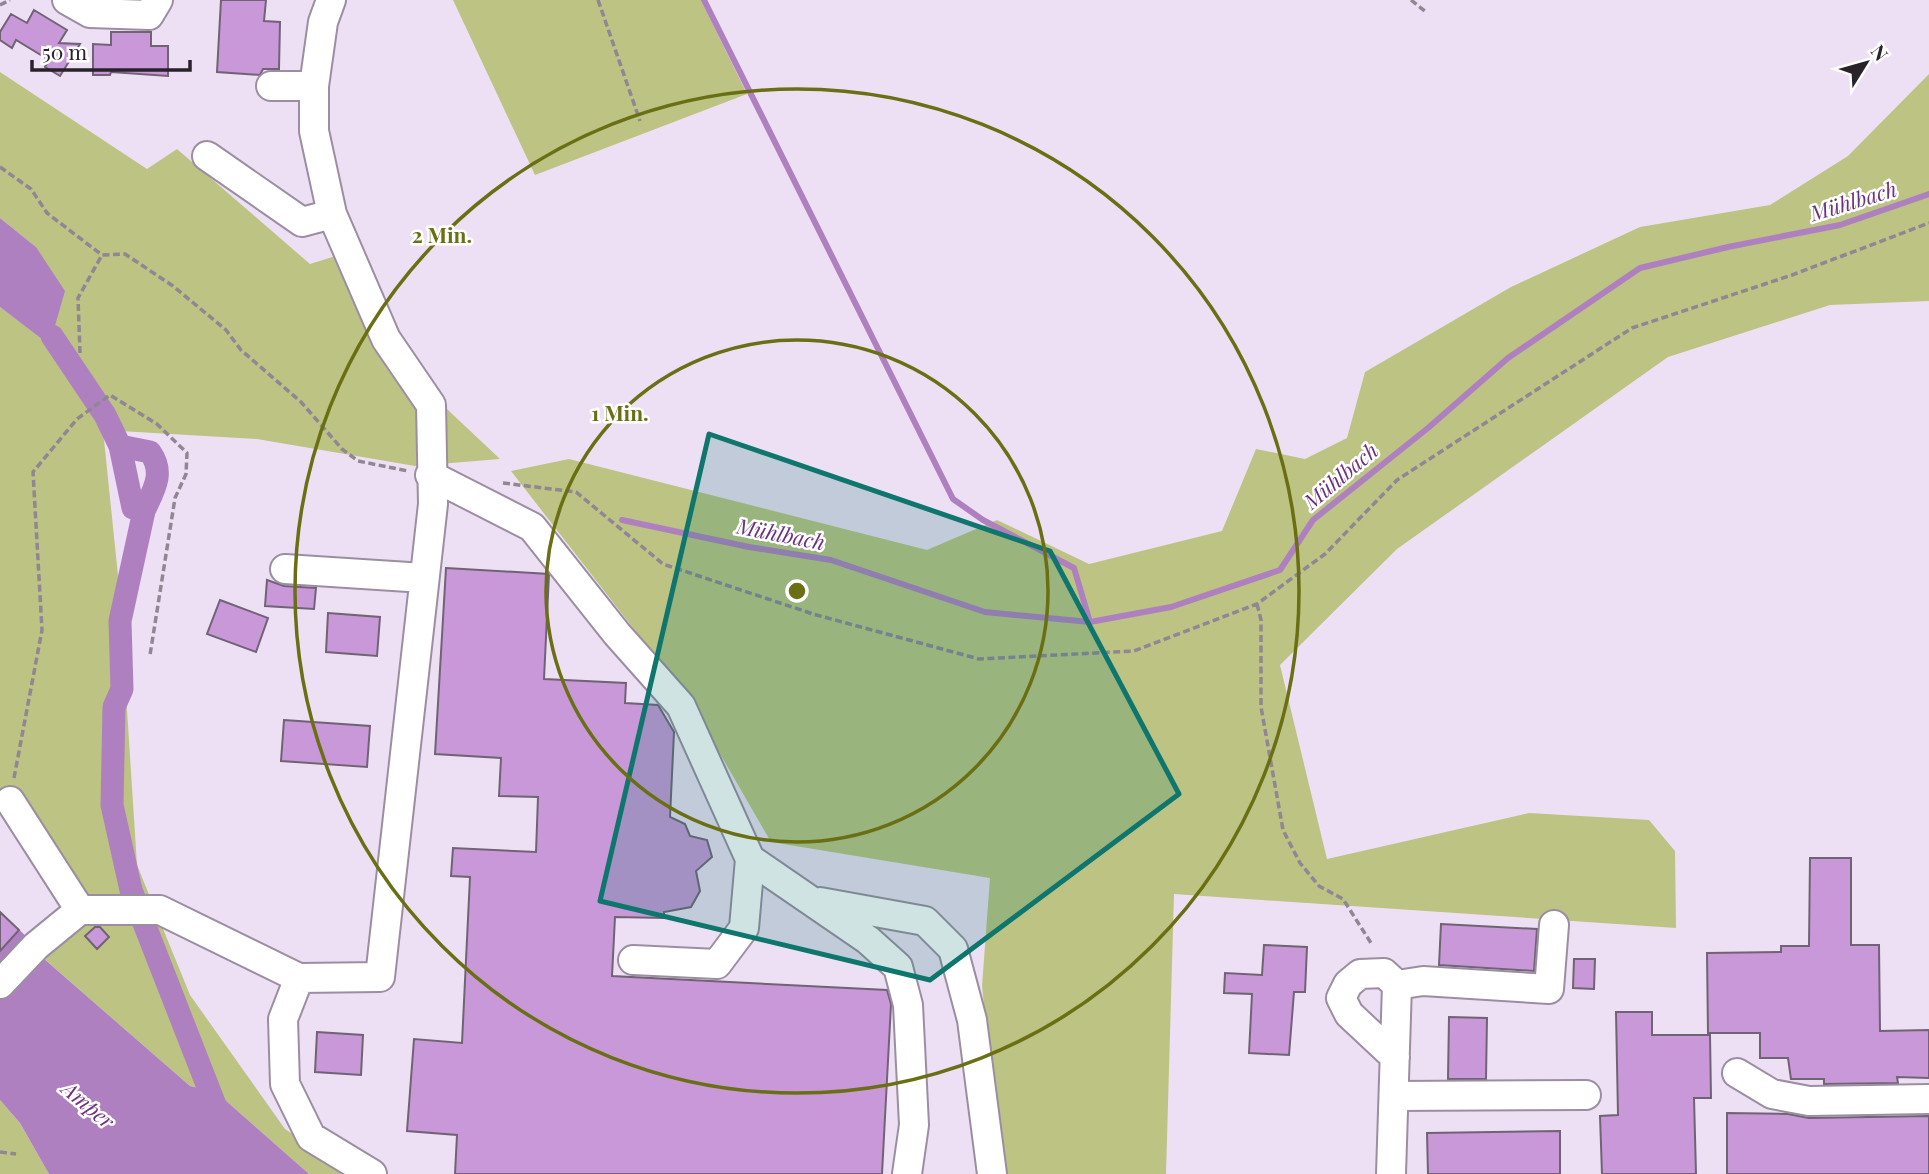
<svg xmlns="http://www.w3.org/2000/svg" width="1929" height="1174" font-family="'Playfair Display',serif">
<rect width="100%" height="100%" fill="#eee0f4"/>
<path fill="#bdc383" d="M453,0H701L747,94L535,175Z
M0,72L147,169L177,149L310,264L355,250L422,375L448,410L500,459L415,466L257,439L103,430L119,585L137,865L190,995L285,1129L354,1174H309L216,1092L190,1086L42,957L72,928L0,799V307L42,338L52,336L36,247L0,218Z
M1929,74V301L1830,305L1668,357L1397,549L1280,665L1327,859L1529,813L1649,820L1675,851L1676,928L1174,894L1166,1174H1001L982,986L990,878L771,842L689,700L511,471L569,459L927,550L997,520L1089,564L1222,531L1256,449L1305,459L1347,438L1365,372L1511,287L1640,227L1770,205L1848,156Z
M0,1100L20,1123L49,1174H0Z"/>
<path fill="#af80c0" d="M0,218L36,247L65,291L52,336L42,339L0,307Z
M0,911L36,946L43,958L190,1086L216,1092L309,1174H49L20,1123L0,1100Z"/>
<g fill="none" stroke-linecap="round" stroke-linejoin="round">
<path stroke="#af80c0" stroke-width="6" d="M704,0L953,499L983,520L1074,568L1090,622
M622,520L749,547L831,560L985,612L1090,622L1171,607L1280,570L1313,520L1428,428L1508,358L1640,268L1728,247L1840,225L1929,194"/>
<path stroke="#af80c0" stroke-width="23" d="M52,336L105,415L120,446L133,508L144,511L120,621L122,689L114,707L112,805L131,890L242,1174
M120,446L150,452C165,473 154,489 144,511"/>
</g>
<path fill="#c898d9" stroke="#706374" stroke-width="2" d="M221,0H266L264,21L280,22L279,69H263L260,75L217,72Z
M34,10L67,30L59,43L80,44L60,76L45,67L49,60L16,40L12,48L0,40V32L11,14L27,23Z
M111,32H151V46H168V76L111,72L110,75H93V44L111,45Z
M446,568L549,574L544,679L626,683L625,703L658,705L674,732L670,817L685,824L690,836L707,840L712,857L696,871L700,891L691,907L664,912V918L615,917L612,976L887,990L891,1004L882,1174H455L457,1135L407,1131L414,1039L462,1043L470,877L451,876L453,848L536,852L538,797L499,796L501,758L435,754Z
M267,580L284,586L316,588L314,609L265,606Z
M220,600L268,618L256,652L207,634Z
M328,613L380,617L377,656L326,652Z
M284,720L370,726L367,767L281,761Z
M1810,858H1851V945H1879L1880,1031L1929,1030V1078L1897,1077L1898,1083L1824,1084V1079H1791L1788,1058H1760V1033H1708L1707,953L1781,952V946H1809Z
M0,912L19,930L0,951Z
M1441,924L1537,929L1534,971L1439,965Z
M95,927H100L109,937L97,949L85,936Z
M1264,945L1307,947L1305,992H1294L1289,1055L1249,1053L1252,994L1224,993L1225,973L1262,975Z
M1574,959H1595L1594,989L1573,988Z
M1616,1012H1652V1035H1710L1711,1098H1694L1696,1174H1602L1600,1116L1618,1115Z
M1449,1017L1487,1018L1486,1079H1448Z
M317,1032L363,1035L361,1075L315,1072Z
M1727,1113L1788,1114L1809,1118L1929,1116V1174H1727Z
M1560,1131V1174H1428L1427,1133Z"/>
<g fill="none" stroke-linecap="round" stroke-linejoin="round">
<defs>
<path id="minor" d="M67,0L90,13L149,15L158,0
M271,86H314
M207,156L302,222L332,214
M430,475L532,527L617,634L681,706L750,859L744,928L717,964L633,960
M285,569L424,578
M10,801L80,910H160L299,978L380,977L433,504L431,405L386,339L332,214L314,131V86L323,22L331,0
M750,859L868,940L898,967L908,1005L914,1125L907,1174
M820,902L925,921L953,949L972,1020L992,1174
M299,978L283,1019L285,1084L311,1137L372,1174
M0,984L36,946L80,910
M1397,985L1423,981L1549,989L1554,925
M1737,1073L1772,1094L1809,1101L1929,1099
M1394,1096L1586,1095
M1391,1174L1397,985L1384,973L1360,974L1348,984L1341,998L1349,1014L1395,1057"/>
</defs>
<use href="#minor" stroke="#9c8ea1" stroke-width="32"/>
<path stroke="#908694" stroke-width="3.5" stroke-dasharray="7 3.5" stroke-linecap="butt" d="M598,0L640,121
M1411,0L1426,12
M0,5L10,0
M0,167L31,189L47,213L102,255L125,254L173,286L226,330L241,350L301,402L342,449L358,461L408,471
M80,353L78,298L102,255
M503,483L576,492L663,564L813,614L979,659L1134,651L1257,604L1325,554L1397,480L1632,328L1792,275L1929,223
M1257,604L1261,620V707L1283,830L1300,863L1319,886L1343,899L1371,943
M14,778L42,630L33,472L77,419L110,395L157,424L187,453L186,474L175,498L150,655
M0,1152L16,1154"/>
<use href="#minor" stroke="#fff" stroke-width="28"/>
</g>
<path fill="#0f766e" fill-opacity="0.2" stroke="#0f766e" stroke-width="5" stroke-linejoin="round" d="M709,434L1050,551L1179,794L930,980L600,901Z"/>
<g fill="none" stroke="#6a6f14" stroke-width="3.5">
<circle cx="797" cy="591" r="251"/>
<circle cx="797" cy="591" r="502"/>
</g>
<g text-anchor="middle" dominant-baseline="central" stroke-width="5" stroke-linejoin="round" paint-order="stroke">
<g font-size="21" font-style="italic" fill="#6c3280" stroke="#fff">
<text transform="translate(1853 200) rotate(-17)">Mühlbach</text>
<text transform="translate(1340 475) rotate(-40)">Mühlbach</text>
<text transform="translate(781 533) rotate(11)">Mühlbach</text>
<text transform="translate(89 1104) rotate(40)">Amper</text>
</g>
</g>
<circle cx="797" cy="591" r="10" fill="#6a6f14" stroke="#fff" stroke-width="3.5"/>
<g font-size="21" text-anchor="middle" font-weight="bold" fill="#6a6f14" stroke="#fff" stroke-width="5" stroke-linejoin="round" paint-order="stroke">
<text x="442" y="243">2 Min.</text>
<text x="620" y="421">1 Min.</text>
</g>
<g transform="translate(1866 63) rotate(53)" stroke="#ffffff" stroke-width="5" paint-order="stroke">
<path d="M0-5L12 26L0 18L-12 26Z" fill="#28222a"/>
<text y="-10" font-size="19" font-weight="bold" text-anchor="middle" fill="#28222a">N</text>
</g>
<path d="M32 60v10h158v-10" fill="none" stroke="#28222a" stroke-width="3.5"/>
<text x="42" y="60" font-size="21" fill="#28222a" stroke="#ffffff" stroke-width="5" paint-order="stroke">50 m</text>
</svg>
